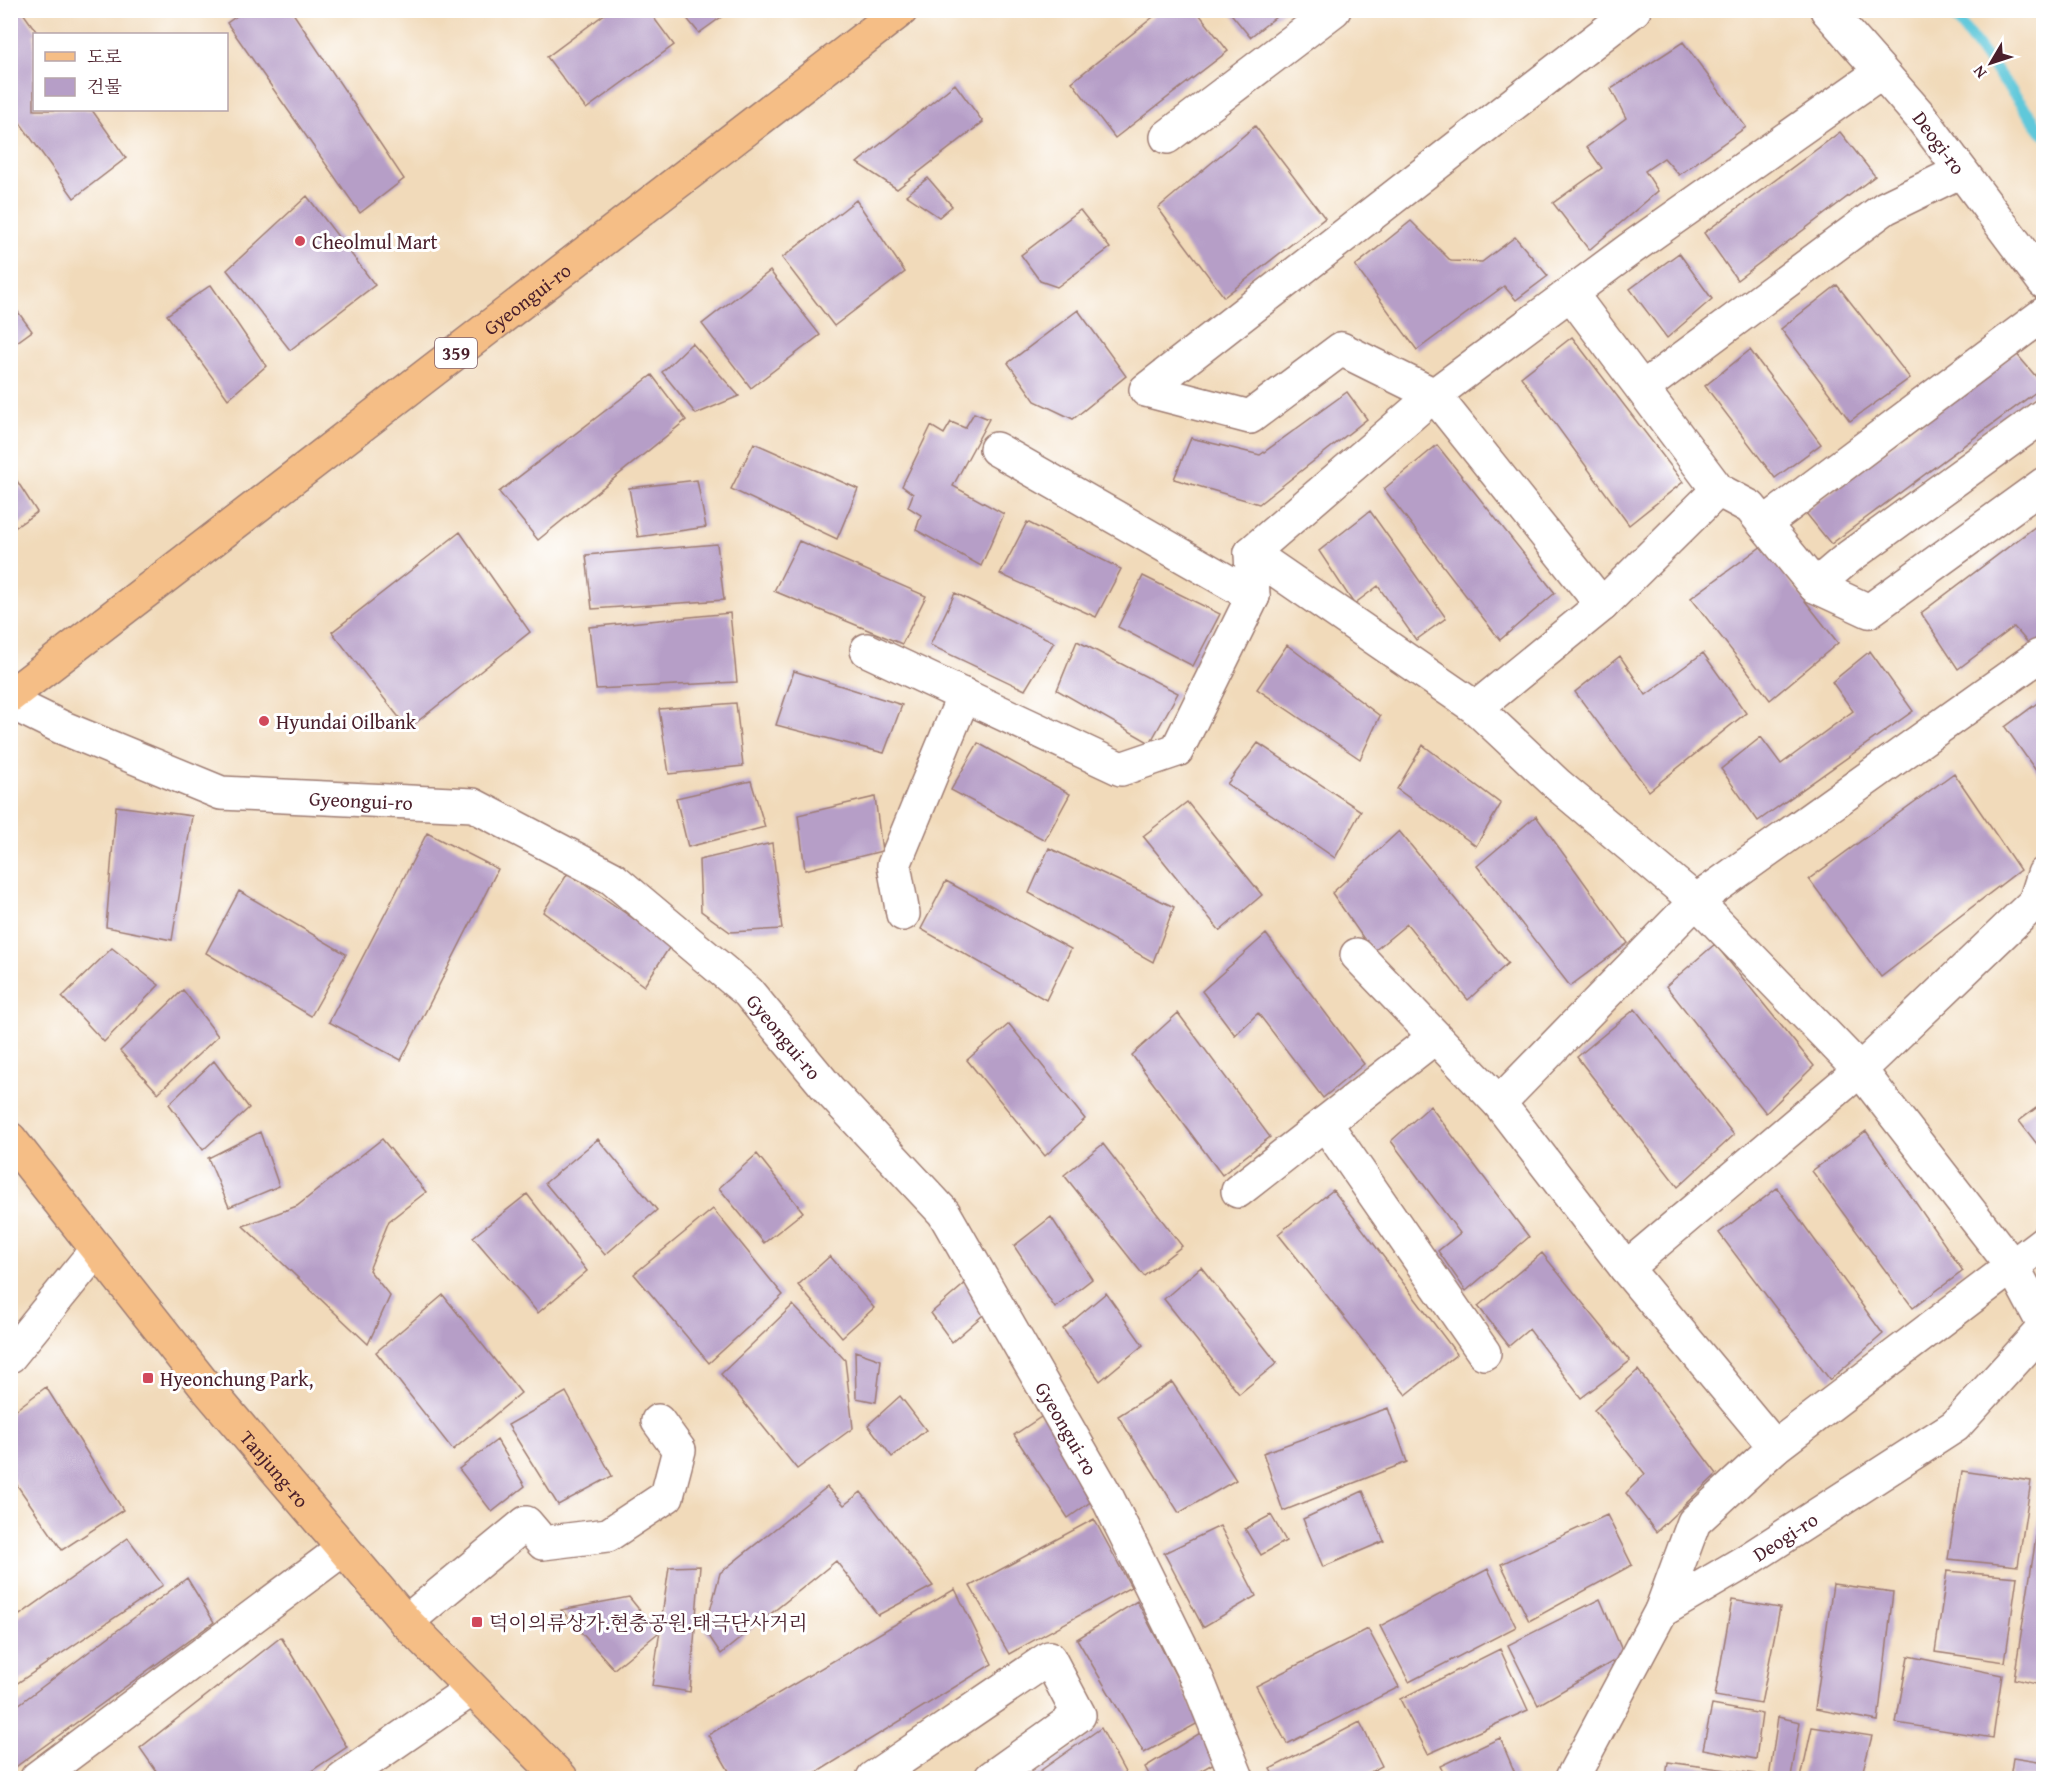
<svg xmlns="http://www.w3.org/2000/svg" width="2054" height="1789" font-family="'Gentium Book Plus','Noto Serif KR',serif">
<rect width="100%" height="100%" fill="#fff"/>
<filter id="ink" filterUnits="userSpaceOnUse"><feTurbulence type="fractalNoise" baseFrequency=".0167" numOctaves="2"/><feDisplacementMap in="SourceGraphic" scale="12" xChannelSelector="R" yChannelSelector="G"/><feConvolveMatrix kernelMatrix="1 2 1 2 8 2 1 2 1" color-interpolation-filters="sRGB"/></filter>
<filter id="wash" filterUnits="userSpaceOnUse"><feTurbulence type="fractalNoise" baseFrequency=".008" numOctaves="4" result="noise"/><feDisplacementMap in="SourceGraphic" scale="24" xChannelSelector="R" yChannelSelector="G"/><feGaussianBlur stdDeviation="1.35" result="paint"/><feColorMatrix in="noise" values="0 0 0 0 0 0 0 0 0 0 0 0 0 0 0 0 0 1.4 0 .05"/><feComposite in="paint" operator="in"/></filter>
<g filter="url(#wash)">
<rect width="100%" height="100%" fill="#f1daba"/>
<g fill="none" stroke-linecap="round" stroke-linejoin="round">
<path stroke="#5fc8da" stroke-width="12" d="M1950,10L2044,134"/>
</g>
<g id="blocks">
<path fill="#b69ec7" d="M10,10H21L38,34H34V110H92L126,158L74,198L10,109Z
M245,10H291L404,179L360,213L227,23Z
M610,10H648L674,45L586,109L547,57Z
M680,10H731L699,33Z
M1162,10H1196L1228,51L1115,138L1072,82Z
M1228,10H1285L1250,37Z
M1683,42L1746,127L1679,175L1664,158L1645,171L1658,191L1589,250L1553,203L1602,168L1587,147L1626,118L1611,89Z
M955,84L983,122L897,189L857,163Z
M1255,126L1325,218L1224,297L1158,208Z
M1840,132L1875,176L1737,280L1704,233Z
M928,178L952,206L939,217L906,195Z
M307,196L375,285L290,350L227,270Z
M856,200L905,272L834,326L782,258Z
M1080,210L1110,248L1057,287L1040,281L1021,255Z
M1411,221L1451,261L1482,262L1515,237L1548,276L1516,300L1504,286L1417,350L1355,266Z
M1679,253L1712,299L1667,338L1630,289Z
M770,271L820,335L751,388L702,324Z
M211,285L266,366L228,399L167,315Z
M1837,285L1910,378L1850,421L1781,329Z
M10,301L32,331L10,347Z
M1078,310L1126,376L1073,419L1035,401L1008,363Z
M1572,337L1683,482L1629,525L1521,377Z
M692,343L739,396L696,414L662,372Z
M1750,350L1821,444L1775,478L1705,386Z
M2015,352L2044,386L1831,544L1805,512Z
M652,375L686,420L538,540L499,492Z
M1347,392L1367,419L1259,504L1174,479L1191,438L1260,455Z
M974,413L989,419L953,486L1004,514L981,566L916,530L921,515L908,507L913,494L902,486L931,426L944,434L951,422L965,428Z
M754,443L858,489L837,539L731,489Z
M1437,445L1555,593L1500,640L1384,489Z
M10,470L37,512L10,531Z
M697,480L706,527L638,537L629,488Z
M1370,511L1446,618L1416,640L1378,586L1354,604L1319,551Z
M2044,520V661L2014,627L1958,669L1921,613Z
M1027,522L1121,569L1096,617L1000,574Z
M460,532L530,632L408,729L332,632Z
M799,541L926,596L902,644L774,591Z
M717,544L724,600L592,609L586,555Z
M1762,546L1838,643L1770,700L1691,598Z
M1143,576L1220,614L1193,666L1118,627Z
M955,593L1054,642L1025,690L930,645Z
M730,613L737,682L596,689L589,627Z
M1077,641L1178,693L1150,743L1057,690Z
M1287,645L1380,716L1360,759L1257,689Z
M1870,651L1913,711L1758,821L1721,769L1761,737L1781,764L1853,711L1832,682Z
M1703,653L1746,713L1649,791L1575,692L1620,656L1646,695Z
M794,671L902,705L884,753L776,725Z
M2044,698V782L2005,727Z
M736,703L743,766L669,774L659,709Z
M978,743L1070,794L1045,840L951,790Z
M1258,743L1361,811L1335,858L1227,784Z
M1423,745L1501,804L1476,846L1397,789Z
M1954,773L2020,870L1881,977L1809,879Z
M751,781L765,827L688,847L676,798Z
M875,797L882,851L805,870L798,815Z
M1187,802L1262,895L1220,931L1143,836Z
M116,806L192,816L172,940L106,927Z
M1536,816L1628,943L1570,986L1477,866Z
M1399,831L1508,963L1468,1000L1407,924L1373,952L1332,893Z
M427,833L498,869L401,1060L329,1022Z
M772,843L782,929L730,932L701,911L699,860Z
M1049,848L1174,907L1153,962L1029,893Z
M568,873L671,945L644,986L543,912Z
M946,881L1071,949L1046,1000L921,929Z
M239,891L346,954L311,1016L206,953Z
M1266,934L1364,1064L1323,1098L1258,1013L1235,1035L1202,991Z
M1715,944L1814,1066L1766,1113L1666,986Z
M112,948L159,985L104,1042L62,997Z
M183,990L218,1036L158,1093L120,1051Z
M1635,1009L1734,1135L1678,1187L1577,1057Z
M1178,1013L1270,1137L1222,1175L1132,1055Z
M1009,1024L1085,1119L1045,1156L967,1060Z
M214,1061L249,1108L203,1150L169,1104Z
M2044,1102V1138L2037,1144L2019,1121Z
M1430,1106L1529,1237L1466,1291L1438,1251L1460,1233L1391,1141Z
M1866,1131L1963,1271L1913,1308L1812,1171Z
M260,1132L279,1186L229,1207L208,1158Z
M382,1139L426,1192L389,1221L369,1270L390,1296L368,1344L243,1226L297,1206Z
M598,1139L657,1210L605,1255L545,1183Z
M1103,1144L1182,1246L1144,1276L1064,1175Z
M757,1154L803,1212L764,1243L719,1188Z
M1777,1188L1883,1334L1830,1380L1719,1233Z
M1333,1190L1457,1354L1406,1395L1278,1234Z
M527,1194L587,1271L538,1313L473,1237Z
M713,1209L783,1295L709,1363L634,1274Z
M1051,1217L1092,1279L1055,1308L1014,1246Z
M1542,1253L1630,1361L1581,1398L1529,1329L1509,1346L1478,1306Z
M830,1256L874,1308L842,1337L798,1285Z
M1201,1267L1277,1363L1239,1394L1164,1299Z
M967,1282L983,1315L952,1342L931,1313Z
M1106,1293L1143,1345L1100,1381L1063,1329Z
M443,1295L521,1393L453,1450L376,1352Z
M793,1305L845,1360L853,1428L797,1469L721,1374Z
M855,1351L881,1360L876,1402L856,1398Z
M1638,1370L1717,1474L1656,1532L1626,1493L1645,1474L1594,1410Z
M1172,1382L1236,1480L1179,1513L1118,1416Z
M46,1387L123,1510L62,1550L10,1475V1414Z
M566,1392L612,1476L558,1505L508,1425Z
M900,1396L926,1430L892,1457L868,1425Z
M1388,1408L1407,1462L1283,1511L1263,1453Z
M1047,1413L1096,1498L1068,1518L1014,1435Z
M497,1440L525,1486L492,1512L459,1469Z
M1962,1471L2031,1481L2018,1566L1948,1559Z
M827,1487L844,1505L861,1492L933,1586L878,1615L836,1561L721,1654L705,1630L720,1573Z
M1363,1491L1384,1541L1323,1567L1303,1519Z
M2042,1499H2044V1686L2014,1679Z
M1271,1515L1286,1541L1261,1555L1245,1529Z
M1607,1515L1632,1565L1529,1621L1501,1564Z
M1094,1519L1131,1587L1009,1654L970,1586Z
M1220,1526L1256,1596L1203,1627L1164,1553Z
M128,1538L163,1585L10,1688V1622Z
M700,1566L690,1692L652,1686L669,1567Z
M1488,1569L1516,1627L1409,1682L1380,1626Z
M1947,1571L2017,1577L2005,1662L1935,1652Z
M187,1578L214,1622L10,1771V1711Z
M1833,1584L1893,1592L1878,1721L1815,1709Z
M955,1589L992,1664L808,1778H733L708,1735Z
M629,1597L658,1633L614,1669L561,1610Z
M1600,1599L1624,1655L1538,1705L1508,1645Z
M1732,1600L1780,1608L1761,1704L1715,1696Z
M1137,1601L1200,1722L1144,1753L1077,1639Z
M1368,1629L1399,1687L1287,1744L1256,1686Z
M281,1637L347,1747L301,1778H161L140,1748Z
M1500,1649L1528,1710L1428,1754L1400,1699Z
M1908,1656L2002,1675L1993,1738L1896,1723Z
M1712,1705L1762,1714L1756,1759L1703,1749Z
M1778,1717L1800,1722L1791,1778H1769Z
M1360,1722L1382,1766L1359,1778H1275L1270,1769Z
M1812,1727L1872,1736L1861,1778H1801Z
M1101,1728L1128,1778H1030Z
M1200,1733L1216,1762L1188,1778H1151L1145,1767Z
M1500,1738L1517,1778H1446L1440,1766Z
M2013,1758L2044,1763V1778H2010Z
M1668,1762L1756,1774V1778H1666Z"/>
</g>
</g>
<g filter="url(#ink)">
<use href="#blocks" fill-opacity="0" stroke="#9e7c72" stroke-width="1.5"/>
<g fill="none" stroke-linecap="round" stroke-linejoin="round">
<defs>
<g id="minor">
<path id="s1" d="M1827,10L1921,117L2044,282"/>
<path d="M1167,137L1334,10"/>
<path d="M1571,294L1718,490L1750,507L1815,586L1869,611L2044,484"/>
<path d="M1643,388L1885,208L1961,171"/>
<path d="M996,449L1253,596"/>
<path d="M1764,524L2044,314"/>
<path d="M1251,553L1476,708L1558,785L1696,901L1860,1070L2013,1267L2044,1325"/>
<path d="M1815,586L1849,557L2044,415"/>
<path d="M1602,605L1434,395L1341,349L1250,417L1146,390L1634,10"/>
<path d="M867,650L1121,769L1177,750L1253,596L1251,553L1434,395L1630,249L1881,72"/>
<path id="s2" d="M10,702L61,727L221,793L473,805L612,878L748,992L829,1090L944,1213L1108,1499L1197,1679L1237,1778"/>
<path d="M1476,708L1602,605L1718,490"/>
<path d="M903,914L894,865L964,695"/>
<path d="M1357,955L1499,1103L1626,1268L1775,1447"/>
<path d="M1499,1103L1696,901L2039,656"/>
<path d="M1325,1123L1484,1353"/>
<path d="M1238,1191L1435,1037"/>
<path d="M1626,1268L1860,1070L2035,902L2044,874"/>
<path d="M10,1356L97,1249"/>
<path d="M1661,1611L1694,1522L1775,1447L2044,1242"/>
<path d="M406,1622L526,1523L543,1543L608,1535L667,1496L679,1450L658,1421"/>
<path d="M37,1778L343,1549"/>
<path d="M343,1778L472,1689"/>
<path d="M873,1778L1049,1658L1079,1715L991,1778"/>
<path id="s3" d="M1572,1778L1661,1611L1746,1561L1955,1426L2044,1328"/>
</g>
<g id="major">
<path id="s4" d="M10,696L901,10"/>
<path id="s5" d="M10,1139L205,1386L406,1622L561,1778"/>
</g>
</defs>
<use href="#minor" stroke="#9e7c72" stroke-width="36"/>
<use href="#major" stroke="#9e7c72" stroke-width="36"/>
<use href="#minor" stroke="#fff" stroke-width="33"/>
<use href="#major" stroke="#f5be86" stroke-width="33"/>
</g>
</g>
<g fill="#d1495b" stroke="#fff" stroke-width="2">
<circle cx="300" cy="241" r="6"/>
<circle cx="264" cy="721" r="6"/>
<rect x="142" y="1372" width="12" height="12" rx="3"/>
<rect x="471" y="1616" width="12" height="12" rx="3"/>
</g>
<g text-anchor="middle" dominant-baseline="central" stroke-width="6" stroke-linejoin="round" paint-order="stroke">
<rect fill="#fff" stroke="#80626b" stroke-width="1.5" x="435" y="338" width="42" height="30" rx="4.5"/>
<g font-size="18" font-weight="bold" fill="#4a1f2b">
<text x="456" y="353">359</text>
</g>
<g font-size="20" fill="#4a1f2b" stroke="#fff">
<text stroke="none"><textPath href="#s1" startOffset="174">Deogi-ro</textPath></text>
<text stroke="none"><textPath href="#s4" startOffset="652">Gyeongui-ro</textPath></text>
<text stroke="none"><textPath href="#s2" startOffset="370">Gyeongui-ro</textPath></text>
<text stroke="none"><textPath href="#s2" startOffset="874">Gyeongui-ro</textPath></text>
<text stroke="none"><textPath href="#s2" startOffset="1360">Gyeongui-ro</textPath></text>
<text stroke="none"><textPath href="#s5" startOffset="423">Tanjung-ro</textPath></text>
<text stroke="none"><textPath href="#s3" startOffset="334">Deogi-ro</textPath></text>
</g>
<g font-size="20" fill="#4a1f2b" stroke="#fff" text-anchor="start">
<text x="312" y="241">Cheolmul Mart</text>
<text x="276" y="721">Hyundai Oilbank</text>
<text x="160" y="1378">Hyeonchung Park,</text>
<text x="489" y="1622">덕이의류상가.현충공원.태극단사거리</text>
</g>
</g>
<rect width="2054" height="1789" fill="none" stroke="#fff" stroke-width="36"/>
<rect x="33" y="33" width="195" height="78" fill="#ffffff" stroke="#b7a5aa" stroke-width="1.5"/>
<rect x="45" y="52" width="30" height="9" fill="#f5be86" stroke="#b7a5aa" stroke-width="1.5"/>
<text x="87" y="63" font-size="18" fill="#4a1f2b">도로</text>
<rect x="45" y="78" width="30" height="18" fill="#b69ec7" stroke="#b7a5aa" stroke-width="1.5"/>
<text x="87" y="93" font-size="18" fill="#4a1f2b">건물</text>
<g transform="translate(1991 63) rotate(231)" stroke="#ffffff" stroke-width="4.5" paint-order="stroke">
<path d="M0-4.5L10 22L0 15L-10 22Z" fill="#4a1f2b"/>
<text y="-9" font-size="16" font-weight="bold" text-anchor="middle" fill="#4a1f2b">N</text>
</g>
</svg>
